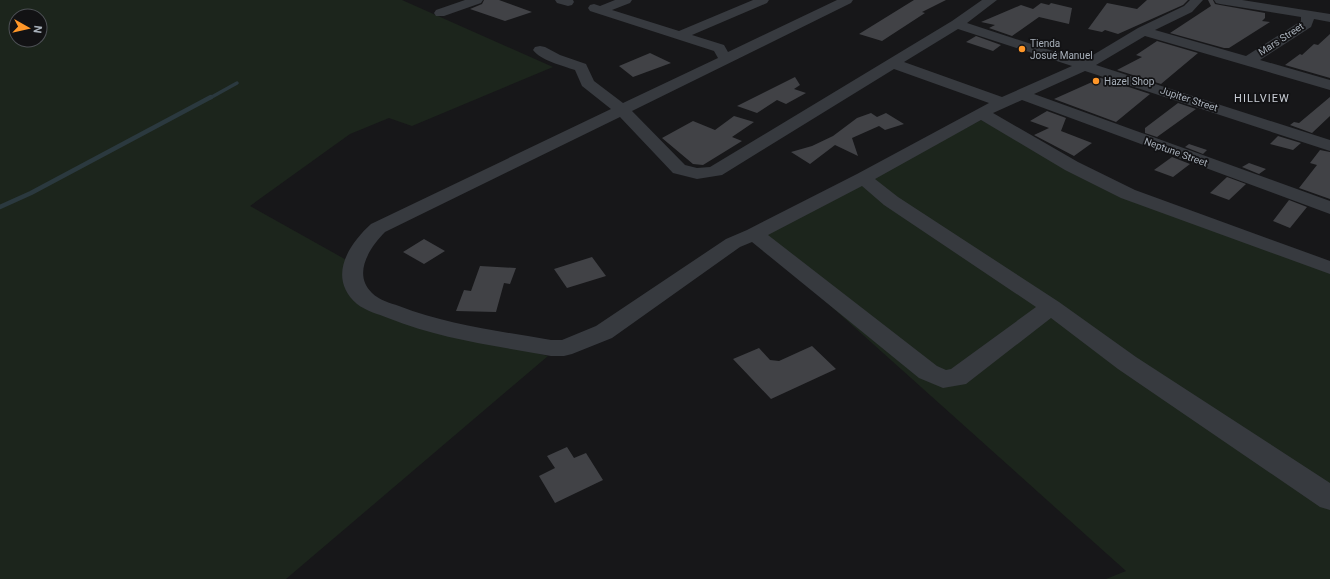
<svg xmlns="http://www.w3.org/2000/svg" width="1330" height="579" font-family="Roboto,sans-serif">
<rect width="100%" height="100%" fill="#171719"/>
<path fill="#1c251c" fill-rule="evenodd" d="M0,0H402L553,67L412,126L389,118L350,134L250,206L350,262L353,289L423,324L548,356L286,579H0ZM16,16H40V40H16Z
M981,120L1114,192L1330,271V579H1106L1126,571L756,239Z"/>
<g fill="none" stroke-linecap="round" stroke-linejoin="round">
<path stroke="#2b393f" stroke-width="3.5" d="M210,98L237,83"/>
<path stroke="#2b393f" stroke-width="4.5" d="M0,207L31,193L211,97"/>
</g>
<path fill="#414246" d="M484,0H499L532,12L505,21L470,9L482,4Z
M914,0H946L922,12L925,13L882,41L859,34Z
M1147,0H1188L1183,5L1118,34L1105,30L1102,32L1088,29L1107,3L1137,9Z
M1208,0H1213L1215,4L1220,5L1265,13V18L1262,21L1270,22L1229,48H1224L1170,33L1211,6Z
M1041,3L1049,5L1051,3L1072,8L1069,24L1039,17L1012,36L989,28L995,25L981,22L1021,5L1033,9Z
M1330,34V78L1285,65L1300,54L1302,55L1314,44L1318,45Z
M976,36L1001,45L993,51L966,42Z
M1157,41L1198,53L1161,84L1117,70L1142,57L1136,55Z
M650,53L671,63L633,77L619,66Z
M795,77L800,85L794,89L806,93L786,104L777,100L757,113L737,106Z
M1101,78L1150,94L1116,122L1054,99Z
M1330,97V116L1312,133L1290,125L1294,122L1299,123Z
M1178,103L1196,109L1157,137L1145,133V128Z
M1047,111L1066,118L1061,131L1092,143L1074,156L1034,135L1049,128L1030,121Z
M871,113L877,117L886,113L904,124L885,130L879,126L852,138L858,156L835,145L810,164L791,152L812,146L833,136L857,118Z
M734,116L754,122L732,137L742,141L703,165L693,164L662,138L693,121L715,130Z
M1278,136L1301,143L1293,150L1270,144Z
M1189,144L1207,150L1203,154L1185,147Z
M1320,150L1330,152V199L1299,188L1317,165L1310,163Z
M1172,157L1190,164L1173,177L1154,170Z
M1249,163L1266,169L1259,174L1242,167Z
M1227,177L1246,184L1229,200L1210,193Z
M1289,200L1307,207L1290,228L1273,221Z
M424,239L445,251L424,264L403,252Z
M592,257L606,276L567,288L554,269Z
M480,266L516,268L510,284L504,283L496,312L456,311L464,290L471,291Z
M812,346L836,369L771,399L733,359L759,348L770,360L779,361Z
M567,447L574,458L586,453L603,480L555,503L539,476L555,468L547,456Z"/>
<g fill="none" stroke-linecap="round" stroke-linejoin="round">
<path fill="#373a3f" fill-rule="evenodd" d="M465,0H483L481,3L444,16H436L434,13L436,10Z
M555,0H573L574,2L572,5L568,6L557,3Z
M615,0H632L630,3L612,10L679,31L753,0H769L767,3L692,35L724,45L728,52L837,0H853L851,3L632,111L685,165L697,168L710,167L952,21L982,0H997L967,23L1083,61L1138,28L1184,6L1190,0H1203L1192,12L1155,30L1246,56L1301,21V17L1220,4L1216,3L1214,0H1242L1330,14V22L1314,19L1311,27L1260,60L1330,80V90L1145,36L1096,65L1330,140V151L1085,71L1034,94L1330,201V214L1022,100L993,113L1078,162L1135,190L1330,261V274L1121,198L1065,170L981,120L875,179L898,197L1059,302L1136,357L1330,483V510L1320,507L1118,369L1051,318L966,384L943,388L919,378L752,242L740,247L612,338L572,354L564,356H551C496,346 440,339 388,318C378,314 366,311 357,304C327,278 348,245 371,224L611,109L582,86L575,70C563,66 540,60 533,50L535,47L540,46L545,47L560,55L586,64L594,81L623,103L718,58L714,51L590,11L588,8L590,5L594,4L600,6ZM958,29L1072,66L1002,97L904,62ZM894,69L989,103L857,174L747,230L726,239L596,326L562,340H551C500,331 448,325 399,306C390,303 379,300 372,293C352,274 370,247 385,232L620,117L673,173L697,179L722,175ZM862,186L884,205L1036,307L951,369L946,370L937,366L768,235Z"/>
</g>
<g fill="#ff9729" stroke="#121214" stroke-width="1.5">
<circle cx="1022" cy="49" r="4"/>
<circle cx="1096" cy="81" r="4"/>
</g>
<g text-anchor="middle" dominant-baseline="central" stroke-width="3.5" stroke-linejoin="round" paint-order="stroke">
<g font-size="10" fill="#a8b0ba" stroke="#121214">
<text transform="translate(1281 39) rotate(-33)">Mars Street</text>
<text transform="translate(1189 99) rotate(18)">Jupiter Street</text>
<text transform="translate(1176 152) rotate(20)">Neptune Street</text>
</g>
<g font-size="10" fill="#a8b0ba" stroke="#121214" text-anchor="start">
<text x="1030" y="43">Tienda<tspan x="1030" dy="12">Josué Manuel</tspan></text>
<text x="1104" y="81">Hazel Shop</text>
</g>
<g font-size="11" letter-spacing="1" fill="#c9ced6" stroke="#121214">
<text x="1262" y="98">HILLVIEW</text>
</g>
</g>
<g transform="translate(28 28) rotate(98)"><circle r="19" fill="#121214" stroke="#4e5156"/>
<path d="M0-3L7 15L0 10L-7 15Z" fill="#ff9729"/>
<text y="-6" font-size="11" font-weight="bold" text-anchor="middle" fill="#a8b0ba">N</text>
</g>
</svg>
